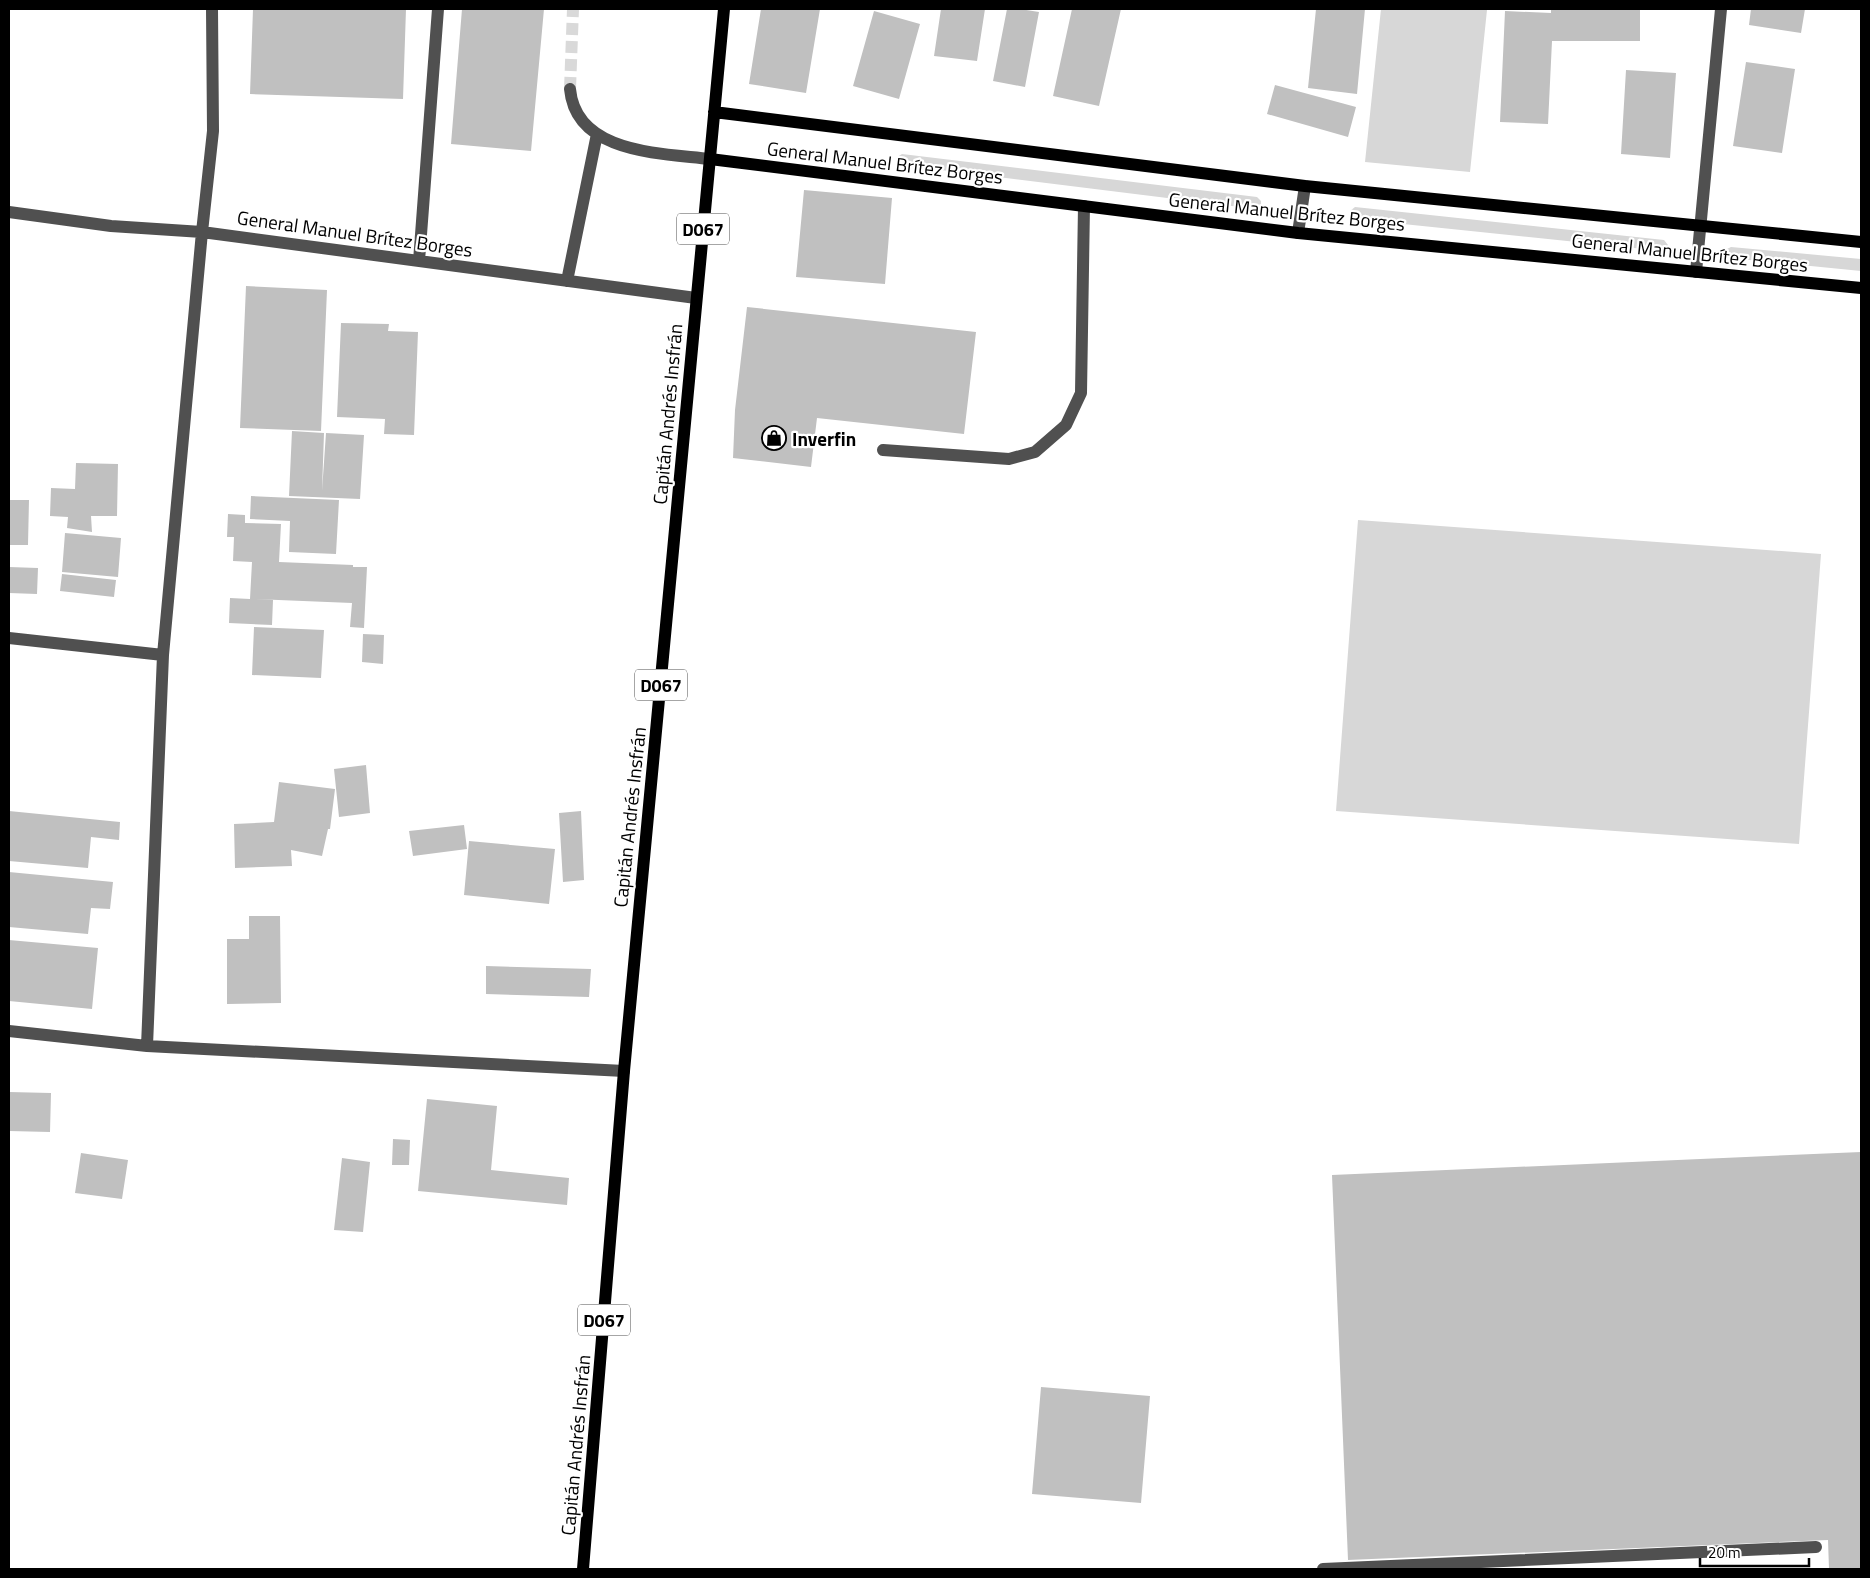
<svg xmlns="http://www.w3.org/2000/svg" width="1870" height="1578" font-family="'Titillium Web',sans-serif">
<rect width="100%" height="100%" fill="#fff"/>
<path fill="#d7d7d7" d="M1381,9L1487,10L1470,172L1365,162Z
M902,154L1257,197L1261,201V205L1256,209L900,165L897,162V157Z
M1355,207L1664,240L1668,245V249L1666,252L1663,251L1355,219L1350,215V211Z
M1731,247L1861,259V271L1729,258L1725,255V250Z
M1358,520L1821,554L1799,844L1336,811Z"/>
<path fill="#c0c0c0" d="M253,9H406L403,99L250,94Z
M462,9H544L531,151L451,144Z
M761,9H820L806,93L749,84Z
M941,9H985L977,61L934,56Z
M1007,9H1020L1039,12L1025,87L993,81Z
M1072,9H1121L1099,106L1053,96Z
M1316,9H1365L1357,94L1308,88Z
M1612,9H1640V41H1552L1548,124L1500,122L1505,11L1551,13V10Z
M1751,9H1805L1801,33L1749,25Z
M874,11L920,24L899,99L853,86Z
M1746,62L1795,69L1782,153L1733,146Z
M1626,70L1676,73L1670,158L1621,154Z
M1275,85L1356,107L1348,137L1267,114Z
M804,190L892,198L885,284L796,277Z
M246,286L327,290L321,431L240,428Z
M747,307L976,332L964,434L817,418L811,467L733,458L735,410Z
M341,323L389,324L388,331L418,332L414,435L384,434L385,419L337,417Z
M292,431L324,433L322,491L326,433L364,435L360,499L289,496Z
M76,463L118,464L117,516H91L92,532L67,528L68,517L50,516L51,488L75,489Z
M251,496L339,500L336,554L289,552L290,521L250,519Z
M9,500H29L28,545H9Z
M228,514L245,515V523L281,524L279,562L353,565V567H367L364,628L350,627L352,603L254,599L273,600L272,625L229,623L230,598L250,599L252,562L233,561L234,537H227Z
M65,533L121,538L118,577L62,572Z
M9,567L38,568L37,594L9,593Z
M62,574L116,580L114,597L60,591Z
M254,627L324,630L321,678L252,675Z
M363,634L384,635L383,664L362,662Z
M366,765L370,813L339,817L334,769Z
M279,782L335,789L330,829H328L322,856L291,850L292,866L235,868L234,824L274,822Z
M9,811L120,822L119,840L91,837L88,868L9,861Z
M581,811L584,880L563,882L559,813Z
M464,825L467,849L413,856L409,831Z
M469,841L555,849L549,904L464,895Z
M9,872L113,882L110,909L91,908L88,934L9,927Z
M249,916H280L281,1003L227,1004V939H249Z
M9,940L98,948L92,1009L9,1001Z
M486,966L591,969L589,997L486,994Z
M9,1092L51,1093L50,1132L9,1131Z
M427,1099L497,1106L491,1170L569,1178L567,1205L418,1191Z
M393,1139L410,1140L409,1165H392Z
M1861,1152V1569H1829L1828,1540L1348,1560L1332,1175Z
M81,1153L128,1160L122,1199L75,1193Z
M342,1158L370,1162L363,1232L334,1230Z
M1041,1387L1150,1396L1141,1503L1032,1494Z"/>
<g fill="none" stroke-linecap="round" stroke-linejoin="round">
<path stroke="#d9d9d9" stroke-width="12" stroke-dasharray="12 6" stroke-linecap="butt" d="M570,89L573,9"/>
<path stroke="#505050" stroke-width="12" d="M570,89C576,154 661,153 710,159
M9,212L111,226L202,232L696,298
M1298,233L1305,186
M419,261L438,9
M1696,272L1721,9
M567,281L597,134
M883,450L1009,459L1035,452L1066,425L1081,393L1084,206
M9,638L163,655
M9,1031L147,1046L624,1071
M147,1046L163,655L202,232L213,131L212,9
M1323,1569L1816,1547"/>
<path stroke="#000" stroke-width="12" d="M714,112L1305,186L1861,242
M710,159L1298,233L1861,288
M583,1569L624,1071L724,9"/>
</g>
<defs>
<symbol id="shop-ring" viewBox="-11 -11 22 22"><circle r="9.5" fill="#fff" stroke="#000" stroke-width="1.5"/><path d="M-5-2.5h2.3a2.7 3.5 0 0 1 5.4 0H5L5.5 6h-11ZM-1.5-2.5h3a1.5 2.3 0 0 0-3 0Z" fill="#000"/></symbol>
</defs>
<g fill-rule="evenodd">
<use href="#shop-ring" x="760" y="424" width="28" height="28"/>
</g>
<g text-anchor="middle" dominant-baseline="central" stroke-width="4.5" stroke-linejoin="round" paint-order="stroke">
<g fill="#fff" stroke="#4c4c4c" stroke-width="1">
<rect x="677" y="213.5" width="52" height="31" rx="4"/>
<rect x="635" y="669.5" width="52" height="31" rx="4"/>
<rect x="578" y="1304.5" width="52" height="31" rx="4"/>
</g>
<g font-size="18" font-weight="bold" fill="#000">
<text x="703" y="229">D067</text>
<text x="661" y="685">D067</text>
<text x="604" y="1320">D067</text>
</g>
<g font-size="19" fill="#000" stroke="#fff">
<text transform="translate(885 162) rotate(7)">General Manuel Brítez Borges</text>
<text transform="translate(1287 211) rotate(6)">General Manuel Brítez Borges</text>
<text transform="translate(355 233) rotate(8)">General Manuel Brítez Borges</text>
<text transform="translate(1690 252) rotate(6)">General Manuel Brítez Borges</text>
<text transform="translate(667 414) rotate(-85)">Capitán Andrés Insfrán</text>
<text transform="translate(629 817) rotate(-84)">Capitán Andrés Insfrán</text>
<text transform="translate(575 1445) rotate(-85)">Capitán Andrés Insfrán</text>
</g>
<g font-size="19" font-weight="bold" fill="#000" stroke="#fff" text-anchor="start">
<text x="792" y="438">Inverfin</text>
</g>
</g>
<rect width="1870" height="1578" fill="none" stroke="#000000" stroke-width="20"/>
<path d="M1700 1558v8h109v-8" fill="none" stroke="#000000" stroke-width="2.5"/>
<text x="1708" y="1558" font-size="15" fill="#000000" stroke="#ffffff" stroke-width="4" paint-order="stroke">20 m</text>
</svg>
